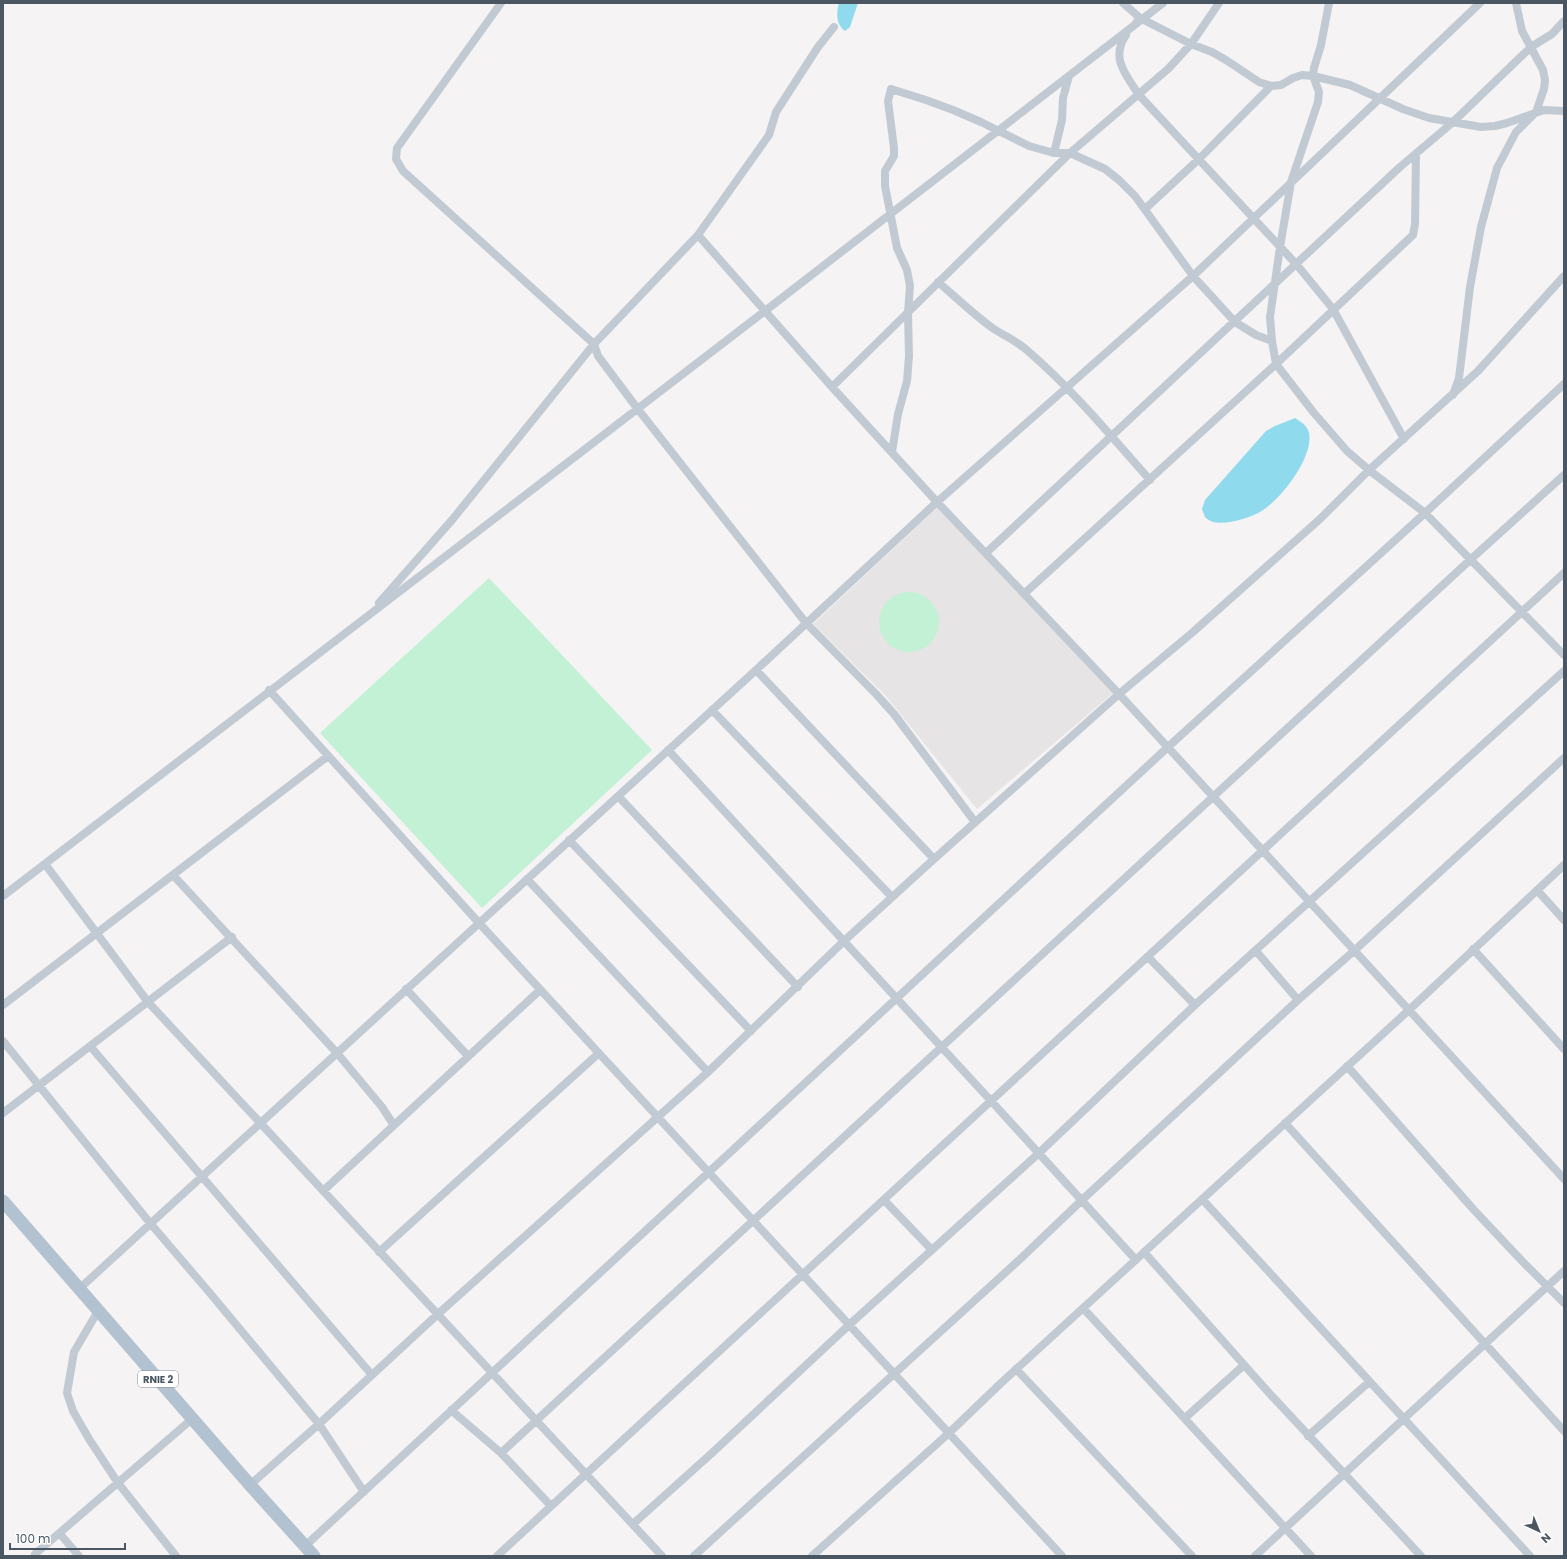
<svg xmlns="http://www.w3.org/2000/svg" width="1567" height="1559" font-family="Poppins,sans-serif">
<rect width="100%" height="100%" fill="#f5f3f3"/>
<path fill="#e6e4e5" d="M937,508L1113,693L977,809L885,695L813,624Z"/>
<path fill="#c3f1d5" d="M489,578L652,750L482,908L320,733Z
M879 622a30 30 0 1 1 60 0a30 30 0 1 1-60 0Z"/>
<path fill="#90daee" d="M839,3H858L850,27L845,31C836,24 836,13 839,3Z
M1295,418C1300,421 1308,426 1309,433C1314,456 1282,498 1263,510C1252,518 1226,525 1213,522C1210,521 1207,519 1205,517L1202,509L1205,500L1266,431L1275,426Z"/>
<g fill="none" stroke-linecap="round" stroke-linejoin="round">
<path stroke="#c1cad2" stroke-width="8" d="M501,3L397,148L396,159L403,171L594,344L598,356L637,408L806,623L876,694L894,714L975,822
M1123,3L1140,18L1136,23
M1329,3L1321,45L1314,68L1313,76L1319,92L1318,102L1291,182L1280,247L1270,317L1272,341L1276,364L1314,413L1347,451L1369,470L1425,513L1564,655
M1140,18L1191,44L1212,52L1226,60L1259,82L1271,86L1281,85L1293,78L1302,75L1313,76L1350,85L1403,109L1429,118L1481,127L1495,126L1507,123L1544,110L1564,111
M1126,35C1110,58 1126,75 1139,95L1297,265L1333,309L1404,439
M1054,153L1062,120L1063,98L1069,76
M1145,209L1199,159L1271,86
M698,235L832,387L937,502L1119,694L1564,1179
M938,282C957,298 974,315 994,329C1006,337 1019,342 1029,352C1073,390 1111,436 1150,480
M832,387L1070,153L1168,69L1191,44L1219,3
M1453,395L1459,378L1470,287L1481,227L1497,168L1516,132L1536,112L1544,89L1545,80L1543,70L1522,31L1516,3
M892,452L898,414L907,381L909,356L908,312L910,286L907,270L897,248L885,186V171L894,156V148L888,101L891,89L926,100L953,110L981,122L1029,146L1054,153H1070L1105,169L1119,180L1135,196L1193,276L1235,322L1256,335L1272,341
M986,553L1400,167L1452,123L1531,47L1552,34L1564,21
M1025,593L1276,364L1413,235L1415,224L1416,154
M379,603L452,520L594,344L698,235L769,135L776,112L818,47L834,27
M756,670L934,859
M269,690L479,923L1062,1556
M712,710L892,897
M668,750C824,919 981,1089 1136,1260
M618,796L798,987
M569,840L751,1031
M45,864L148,1002L662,1556
M173,875L337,1053L382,1107L393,1124
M527,879L708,1072
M1537,890L1564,920
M3,896L765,311L1163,3
M1473,949L1564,1049
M1256,951L1298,1000
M1148,957L1195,1005
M406,989L468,1056
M3,1005L328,756
M3,1041L150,1223L209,1292L319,1424L364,1492
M90,1046L372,1375
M1347,1066L1474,1210L1522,1261L1564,1303
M3,1113L232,937
M1285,1123L1564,1431
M323,1191L540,990
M1202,1199L1530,1556
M884,1200L932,1250
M379,1252L599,1053
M1144,1252L1270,1394L1421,1556
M79,1289L756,670L937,502L1193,276L1480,3
M1083,1308L1311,1556
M98,1311L74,1352L67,1393L73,1411L89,1439L118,1483L176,1556
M1016,1369L1192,1556
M451,1410L501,1453L551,1506
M1185,1418L1244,1365
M1308,1436L1369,1382
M501,1453L1470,560L1564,475
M250,1485L319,1424L438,1314L708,1072L844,941L934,859L1119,694L1193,632L1320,519L1369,470L1478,371L1564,276
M633,1524L712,1453L849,1325L1039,1153L1195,1005L1564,671
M60,1534L79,1556
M305,1546L1168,747L1425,513L1564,384
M35,1554L192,1419
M497,1556L1564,573
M694,1556L1018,1261L1082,1200L1298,1000L1355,950L1564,758
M812,1556L949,1433L1000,1384L1409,1010L1564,865
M1255,1556L1564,1271"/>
<path stroke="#b3c2d1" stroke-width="13" d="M3,1201L250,1485L314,1556"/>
</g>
<g text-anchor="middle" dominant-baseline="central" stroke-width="3.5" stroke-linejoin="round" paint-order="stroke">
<rect fill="#fff" stroke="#808990" stroke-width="1" x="138" y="1371" width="40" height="16" rx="3"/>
<g font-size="10" font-weight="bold" fill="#4a5661">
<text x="158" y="1379">RNIE 2</text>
</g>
</g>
<rect width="1567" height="1559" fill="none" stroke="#4a5661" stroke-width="8"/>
<g transform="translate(1539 1531) rotate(136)" stroke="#ffffff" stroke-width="3" paint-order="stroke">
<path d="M0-3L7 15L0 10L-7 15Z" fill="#4a5661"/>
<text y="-6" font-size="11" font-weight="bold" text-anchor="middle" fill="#4a5661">N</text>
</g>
<path d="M10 1543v6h115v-6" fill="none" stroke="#4a5661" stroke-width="2"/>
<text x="16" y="1543" font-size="12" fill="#4a5661" stroke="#ffffff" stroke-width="3" paint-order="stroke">100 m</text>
</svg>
